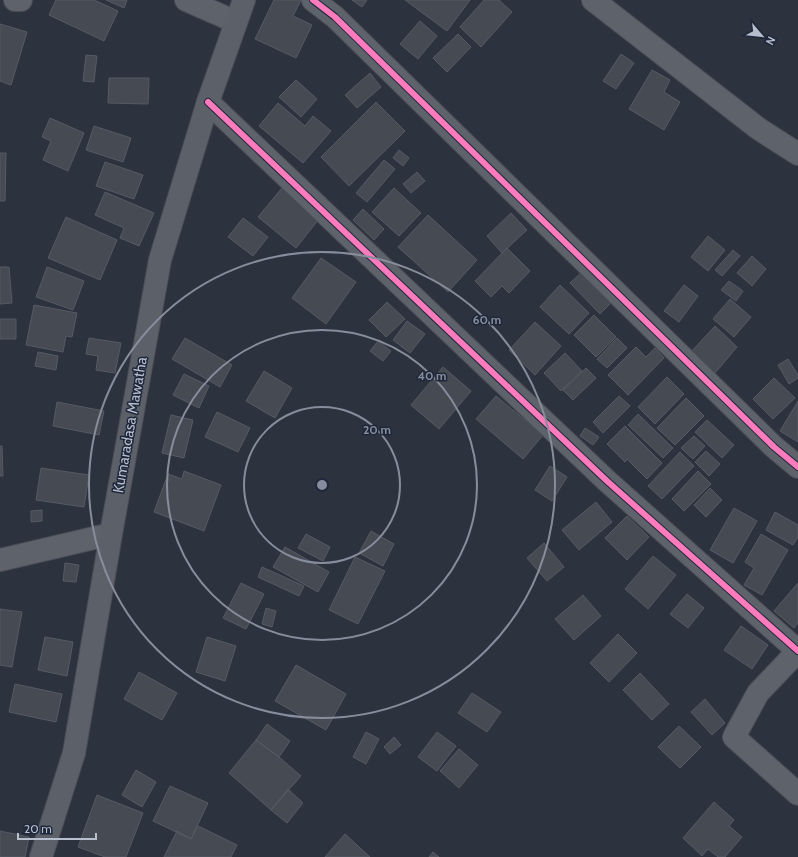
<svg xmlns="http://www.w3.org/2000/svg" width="798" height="857" font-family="Cabin,sans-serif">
<rect width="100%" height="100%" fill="#2d333e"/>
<path fill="#454a53" stroke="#555b65" d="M56,0H94L118,11L104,41L49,15Z
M106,0H127L124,8Z
M274,0H301L293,16L312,25L296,58L255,39Z
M352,0H367L362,7Z
M405,0H470L447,31Z
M484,0H499L512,12L481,47L460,27Z
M420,21L437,36L418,59L400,44Z
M0,24L27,32L11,85L0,81Z
M458,34L471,47L447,72L433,58Z
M621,54L634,63L616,89L603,81Z
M86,55L97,56L94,82L83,81Z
M652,70L670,80L664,92L680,102L664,130L629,109Z
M370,73L381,87L357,108L345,95Z
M109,78H149L148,104L108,103Z
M296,80L317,99L301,117L279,97Z
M376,102L405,131L349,186L321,157Z
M278,103L305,126L313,116L331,131L303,163L259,126Z
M50,118L84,133L68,171L43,160L51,141L42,137Z
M94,126L131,138L123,162L86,150Z
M399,150L409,158L403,166L393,158Z
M0,153H6L5,201H0Z
M384,160L395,169L367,202L356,193Z
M105,162L143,175L134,199L96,186Z
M417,172L425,181L411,193L403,184Z
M282,188L319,219L296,248L258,217Z
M394,188L421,213L399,236L372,212Z
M105,192L154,213L139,246L120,238L124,228L95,215Z
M363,209L384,229L374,240L353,220Z
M511,213L527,230L502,253L487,236Z
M428,215L477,260L448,292L398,247Z
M66,217L117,240L100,280L48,258Z
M243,218L268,237L253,256L228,237Z
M708,236L725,250L708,271L691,257Z
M507,248L530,271L509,293L502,286L491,297L475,281Z
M733,250L740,256L722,276L715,270Z
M752,256L766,269L752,286L737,273Z
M321,258L356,282L326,324L292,298Z
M0,267H9L12,303L0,304Z
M47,267L84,281L73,310L36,297Z
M582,272L612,302L600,314L570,283Z
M729,281L743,291L736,301L721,290Z
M560,285L589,313L569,334L540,307Z
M684,285L698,296L679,322L664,311Z
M730,299L751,317L734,337L713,319Z
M387,302L405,319L386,337L369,320Z
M34,305L77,313L72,337L66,336L63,352L26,345Z
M594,315L616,337L596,357L574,335Z
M0,319H16V339H0Z
M407,321L425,334L410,353L393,340Z
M535,322L561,346L535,375L509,350Z
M715,326L737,347L715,373L691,352Z
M89,338L121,343L115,373L96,370L98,356L86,354Z
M185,338L232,365L220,387L172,359Z
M617,338L627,348L607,368L597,359Z
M378,341L391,351L383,361L370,351Z
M636,347L646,357L655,348L664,358L628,395L608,375Z
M38,352L58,356L56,370L35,366Z
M565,353L582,371L561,391L544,373Z
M788,359L798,375V378L789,384L778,365Z
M443,367L471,391L439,429L411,405Z
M586,368L596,378L573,400L563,390Z
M264,371L292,388L275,418L246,401Z
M184,374L209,386L199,408L173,395Z
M667,377L684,394L655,424L638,407Z
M774,378L795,398L773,419L753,399Z
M496,396L543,435L523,459L476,419Z
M619,396L630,406L603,433L593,422Z
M686,398L704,416L675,445L657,428Z
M798,401V442L780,431Z
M57,402L104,411L99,435L53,426Z
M217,412L250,428L238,452L205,437Z
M638,414L673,448L663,458L628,425Z
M171,415L193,420L184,458L162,453Z
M707,420L734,445L722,458L695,432Z
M625,426L662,463L647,479L627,459L625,462L607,444Z
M585,428L599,437L593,445L580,436Z
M694,436L705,446L693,459L681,448Z
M0,446H2L3,476H0Z
M706,451L720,464L709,476L695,462Z
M680,452L694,466L662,499L648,486Z
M550,466L567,477L552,501L535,490Z
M41,468L89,475L84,507L36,500Z
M184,471L221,485L204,531L154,512L168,474L182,479Z
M698,471L711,484L684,511L672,499Z
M710,488L722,500L706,517L694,505Z
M596,502L612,522L579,550L562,530Z
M734,508L757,521L733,563L710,550Z
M42,510V521L31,522V511Z
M775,512L798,525V537L793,545L766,530Z
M627,516L649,537L627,560L605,538Z
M371,531L394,544L383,566L359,553Z
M306,534L330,547L323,561L298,548Z
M761,534L788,550L762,595L744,585L754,568L745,562Z
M544,543L564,567L547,581L527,558Z
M285,547L329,572L318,592L273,567Z
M653,556L676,575L648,609L625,589Z
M355,557L385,571L358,624L329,610Z
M65,563L79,565L76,582L63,581Z
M262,567L304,586L299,596L258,577Z
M241,583L264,594L246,629L223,618Z
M798,583V623L794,628L774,611Z
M687,594L704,608L688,628L670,614Z
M583,595L601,616L574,640L555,619Z
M266,608L276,611L272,627L262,624Z
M0,609L22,612L12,667L0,665Z
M741,626L768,645L752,669L724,650Z
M618,634L637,653L609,682L590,663Z
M45,637L73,642L67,676L38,670Z
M207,637L236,646L225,681L196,672Z
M296,665L346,694L326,730L275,701Z
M139,672L177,693L162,720L124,699Z
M640,673L669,704L652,720L623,690Z
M15,684L62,694L56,722L9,712Z
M472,693L501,712L487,732L458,713Z
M705,699L725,723L712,735L691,712Z
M267,724L290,741L279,757L256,740Z
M679,726L701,747L680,768L658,747Z
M366,732L379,739L366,764L353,757Z
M437,732L456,746L437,771L418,757Z
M394,737L401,745L390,754L384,747Z
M256,740L279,757L301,776L271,810L229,773Z
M459,749L478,765L459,788L440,771Z
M136,770L156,782L142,807L122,795Z
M170,786L208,803L191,839L153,821Z
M288,789L303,803L287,823L271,810Z
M97,795L143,813L126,857H105L78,847Z
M714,802L734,820L729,826L742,837L725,857H718L708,849L702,856L683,838Z
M198,826L237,845L231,857H164L177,831L191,839Z
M0,831L29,837L25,857H0Z
M345,834L370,857H325Z
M433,852L439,857H429Z"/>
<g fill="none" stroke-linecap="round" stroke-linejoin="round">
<defs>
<path id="minor" d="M15,0H21
M186,0L236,22
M313,0L335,17L774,447L798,467
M593,0L759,129L798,154
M208,102L607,481L798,651
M0,560L111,534
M798,651L758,693L734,737L798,794"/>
<path id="secondary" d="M41,857L74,753L111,534L160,260L208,102L244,0"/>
</defs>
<use href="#minor" stroke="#494e57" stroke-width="24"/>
<use href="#secondary" stroke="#494e57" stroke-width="24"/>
<use href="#minor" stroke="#5e626b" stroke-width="22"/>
<use href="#secondary" stroke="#5c6069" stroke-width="22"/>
<defs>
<path id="cycleway" d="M313,0L335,17L774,447L798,467
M208,102L607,481L798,651"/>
</defs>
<use href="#cycleway" stroke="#1e283a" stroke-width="8"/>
<use href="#cycleway" stroke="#fd7abc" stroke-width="6"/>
</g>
<g fill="none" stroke="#878d9c" stroke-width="2">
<circle cx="322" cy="485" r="78"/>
<circle cx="322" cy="485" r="155"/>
<circle cx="322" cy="485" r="233"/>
</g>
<g text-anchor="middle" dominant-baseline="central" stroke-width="3" stroke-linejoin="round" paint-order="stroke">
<g font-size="15" fill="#b7bece" stroke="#1e283a">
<text transform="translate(130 425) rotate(-80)">Kumaradasa Mawatha</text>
</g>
</g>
<circle cx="322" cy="485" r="6" fill="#878d9c" stroke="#1e283a" stroke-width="2"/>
<g font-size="12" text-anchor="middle" font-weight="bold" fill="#878d9c" stroke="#1e283a" stroke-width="3" stroke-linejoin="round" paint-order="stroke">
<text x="487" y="324">60 m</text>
<text x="432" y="380">40 m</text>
<text x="377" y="434">20 m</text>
</g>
<g transform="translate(762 36) rotate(118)" stroke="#1e283a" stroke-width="3" paint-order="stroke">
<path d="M0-3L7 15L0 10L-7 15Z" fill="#b7bece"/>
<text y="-6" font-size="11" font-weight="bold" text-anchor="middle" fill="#b7bece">N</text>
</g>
<path d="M18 833v6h78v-6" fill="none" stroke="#b7bece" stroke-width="2"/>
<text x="24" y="833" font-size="12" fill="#b7bece" stroke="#1e283a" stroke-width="3" paint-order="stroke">20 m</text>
</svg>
